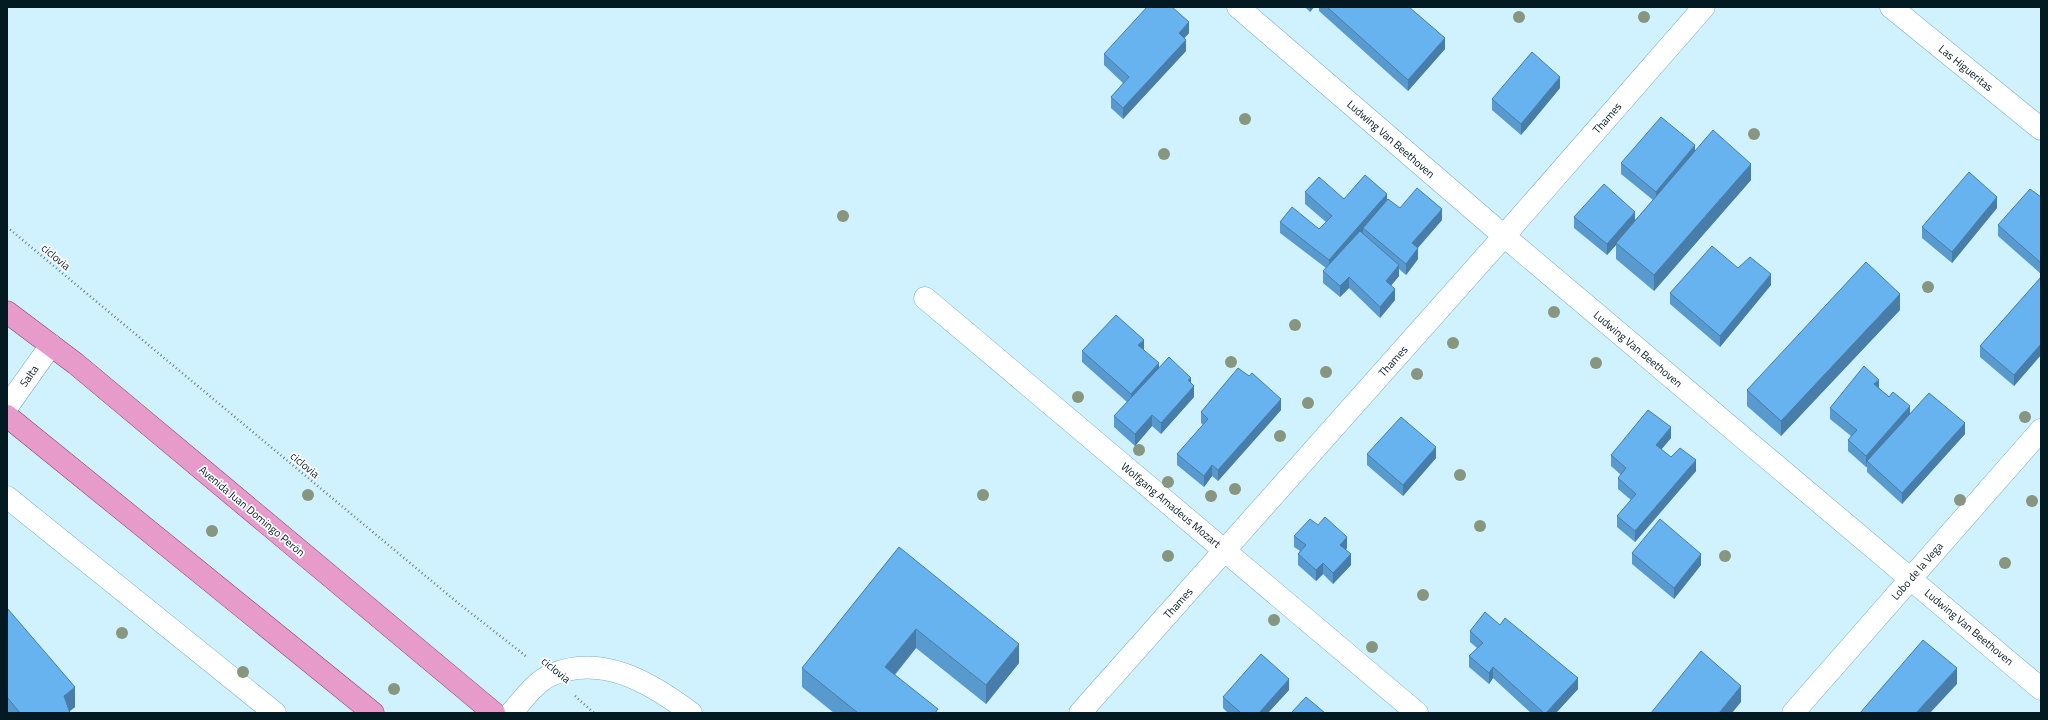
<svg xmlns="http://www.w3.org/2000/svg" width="2048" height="720" font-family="'Titillium Web',sans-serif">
<rect width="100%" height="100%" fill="#d0f1fe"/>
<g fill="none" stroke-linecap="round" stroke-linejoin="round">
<defs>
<path id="minor" d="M1238,7L1504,236L2041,689
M1891,7L2041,129
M925,298L1417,713
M7,407L51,345
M7,497L275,713
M511,713C523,700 535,682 551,675C602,653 651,683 691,713
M1080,713L1504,236L1704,7
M1793,713L2041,430"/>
<path id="major" d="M7,312L76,364L494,713
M7,416L373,713"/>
</defs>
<use href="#minor" stroke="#79b0c5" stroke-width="23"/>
<use href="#major" stroke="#8c4278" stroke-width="23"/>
<path stroke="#66818c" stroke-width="2.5" stroke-dasharray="1 3" stroke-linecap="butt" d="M7,227L458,603L527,657
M575,696L594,713"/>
<use href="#minor" stroke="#fff" stroke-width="22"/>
<use href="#major" stroke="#e69bca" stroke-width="22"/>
</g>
<g fill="#88957f">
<circle cx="1519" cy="17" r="6"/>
<circle cx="1644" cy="17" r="6"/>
<circle cx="1245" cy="119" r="6"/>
<circle cx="1754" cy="134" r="6"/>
<circle cx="1164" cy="154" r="6"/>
<circle cx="843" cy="216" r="6"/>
<circle cx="1928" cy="287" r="6"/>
<circle cx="1554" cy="312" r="6"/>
<circle cx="1295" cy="325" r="6"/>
<circle cx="1453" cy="343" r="6"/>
<circle cx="1231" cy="362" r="6"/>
<circle cx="1596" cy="363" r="6"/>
<circle cx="1326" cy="372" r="6"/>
<circle cx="1417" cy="374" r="6"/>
<circle cx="1078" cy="397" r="6"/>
<circle cx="1308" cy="403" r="6"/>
<circle cx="2025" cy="417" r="6"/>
<circle cx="1280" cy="436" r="6"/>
<circle cx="1139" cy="450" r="6"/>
<circle cx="1460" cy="475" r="6"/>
<circle cx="1168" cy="482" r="6"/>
<circle cx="1235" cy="489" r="6"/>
<circle cx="308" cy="495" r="6"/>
<circle cx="983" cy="495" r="6"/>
<circle cx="1211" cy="496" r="6"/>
<circle cx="1960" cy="500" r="6"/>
<circle cx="2032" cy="501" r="6"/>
<circle cx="1480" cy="526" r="6"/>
<circle cx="212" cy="531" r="6"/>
<circle cx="1168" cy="556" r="6"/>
<circle cx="1725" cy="556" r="6"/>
<circle cx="2005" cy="563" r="6"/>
<circle cx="1423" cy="595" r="6"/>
<circle cx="1274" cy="620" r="6"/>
<circle cx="122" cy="633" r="6"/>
<circle cx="1372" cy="647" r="6"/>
<circle cx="243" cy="672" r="6"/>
<circle cx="394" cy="689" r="6"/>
</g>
<path fill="#589ace" d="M1305,7H1314L1310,12Z
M1319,7H1409L1445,49L1408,91L1319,11Z
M1189,33L1184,38L1186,51L1123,119L1111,108V97L1123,83L1104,65V54Z
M1560,88L1521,135L1492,110V99Z
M1695,152L1751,180L1654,291L1616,259V245L1607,255L1574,228V217L1635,220L1653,200L1621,174V163Z
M1305,192L1344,199L1387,201L1400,208L1442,220L1418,248V259L1406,275L1399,269V276L1391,285L1395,300L1380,318L1349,288L1340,297L1323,283V271L1326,268L1280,233V222L1319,229L1326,222L1305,204Z
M2041,197V274L1998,236V225Z
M1997,208L1952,263L1922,238V227Z
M2041,277V355L2014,386L1980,357V346Z
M1771,285L1720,347L1670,304V293Z
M1900,310L1781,436L1747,406V390Z
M1144,350L1159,368L1191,383L1194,397L1161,434L1152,426L1135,446L1114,427V416L1127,402L1082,362V351Z
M1879,388L1910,414L1965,434L1902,504L1867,472V467H1866L1848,451V440L1851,436L1830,419V408Z
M1281,410L1218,481L1212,476L1204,487L1177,465V454L1203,425L1201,423V412Z
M1671,438L1661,449L1671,457L1696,471L1635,542L1617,527V516L1631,500L1618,489V478L1621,475L1611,466V455Z
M1367,454L1436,458L1403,496L1367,465Z
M1318,525L1347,548L1346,549L1351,565L1333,584L1323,574L1316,581L1298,565V554L1300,551L1294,547V536Z
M899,547L1019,663L986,704L916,648L895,675L938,713H834L802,687V668Z
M1632,553L1701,565L1674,599L1632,564Z
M7,608L75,707L70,711V713H7Z
M1500,625L1578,689L1556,713H1531L1493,678L1489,684L1469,667V656L1477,648L1470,642V631Z
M1289,690L1268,713H1228L1223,708V697Z"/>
<path fill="#477da8" d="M1310,7H1314L1310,12Z
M1189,22V33L1179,44V33Z
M1445,38V49L1408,91V80Z
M1186,40V51L1123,119V108Z
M1560,77V88L1521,135V124Z
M1695,145V156L1656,203V192Z
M1751,164V180L1654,291V275Z
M1387,194V205L1363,228V232L1329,271V260Z
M1997,197V208L1952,263V252Z
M1442,209V220L1412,254V243Z
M1635,212V223L1616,243V245L1607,255V244Z
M1418,248V259L1406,275V264Z
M1399,265V276L1386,292V281Z
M1771,274V285L1720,347V336Z
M1349,277V288L1340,297V286Z
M1395,289V300L1380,318V307Z
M1900,294V310L1781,436V421Z
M1144,340V351L1138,345Z
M2041,344V355L2014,386V375Z
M1159,363V374L1131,405V394Z
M1191,378V389L1188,380Z
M1879,380V391L1874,384Z
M1194,386V397L1161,434V423Z
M1281,399V410L1218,481V470Z
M1910,406V417L1867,461L1866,467V456Z
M1152,415V426L1135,446V434Z
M1965,423V434L1902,504V493Z
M1671,427V438L1656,456V445Z
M1436,447V458L1403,496V485Z
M1696,460V471L1635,542V531Z
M1212,465V476L1204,487V476Z
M1347,537V548L1340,556V545Z
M1351,554V565L1333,584V573Z
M1701,554V565L1674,599V588Z
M1323,563V574L1316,581V570Z
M916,629V648L885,686V667Z
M1019,644V663L986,704V685Z
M1493,667V678L1489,684V673Z
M1957,668V684L1930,713H1916Z
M1578,678V689L1556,713H1546Z
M1289,679V690L1268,713H1259Z
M1741,686V702L1732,713H1719Z
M75,687V707L67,713L64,696Z"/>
<path fill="#66b3f0" stroke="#477da8" d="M1147,7H1172L1189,22L1179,33L1186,40L1123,108L1111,97L1129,77L1104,54Z
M1327,7H1409L1445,38L1408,80Z
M1532,52L1560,77L1521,124L1492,99Z
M1661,117L1695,145L1656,192L1621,163Z
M1713,130L1751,164L1654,275L1616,243Z
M1969,172L1997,197L1952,252L1922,227Z
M1365,175L1387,194L1329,260L1280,222L1292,207L1319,229L1332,216L1305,192L1319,177L1344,199Z
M1604,184L1635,212L1607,244L1574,217Z
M1417,188L1442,209L1412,243L1418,248L1406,264L1363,228L1388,199L1400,208Z
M2030,189L2041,197V263L1998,225Z
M1360,231L1399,265L1386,281L1395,289L1380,307L1349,277L1340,286L1323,271Z
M1712,246L1738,268L1750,257L1771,274L1720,336L1670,293Z
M1866,262L1900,294L1781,421L1747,390Z
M2041,277V344L2014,375L1980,346Z
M1116,315L1144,340L1138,345L1159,363L1131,394L1082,351Z
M1169,357L1191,378L1188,380L1194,386L1161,423L1152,415L1135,434L1114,416Z
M1864,366L1879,380L1874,384L1889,397L1893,392L1910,406L1866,456L1848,440L1857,430L1830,408Z
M1238,368L1249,376L1252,373L1281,399L1218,470L1212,465L1204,476L1177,454L1208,419L1201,412Z
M1929,393L1965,423L1902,493L1867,461Z
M1648,410L1671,427L1656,445L1671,457L1680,448L1696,460L1635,531L1617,516L1636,494L1618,478L1626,468L1611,455Z
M1401,417L1436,447L1403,485L1367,454Z
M1325,517L1347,537L1340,545L1351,554L1333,573L1323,563L1316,570L1298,554L1306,545L1294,536L1310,519L1318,525Z
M1660,519L1701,554L1674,588L1632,553Z
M899,547L1019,644L986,685L916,629L885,667L938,709L935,713H858L802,668Z
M7,608L75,687L64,696L70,713H20L7,697Z
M1485,612L1500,625L1505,618L1578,678L1546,713H1544L1493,667L1489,673L1469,656L1483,643L1470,631Z
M1923,640L1957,668L1916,713H1860Z
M1701,651L1741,686L1719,713H1651Z
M1261,654L1289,679L1259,713H1241L1223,697Z
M1306,697L1325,713H1291Z"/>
<g text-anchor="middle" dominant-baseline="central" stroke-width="3.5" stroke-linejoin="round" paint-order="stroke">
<g font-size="11" fill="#041a22" stroke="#fff">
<text transform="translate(1966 68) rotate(39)">Las Higueritas</text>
<text transform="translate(1607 118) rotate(-49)">Thames</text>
<text transform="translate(1391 139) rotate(41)">Ludwing Van Beethoven</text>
<text transform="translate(56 257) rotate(40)">ciclovia</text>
<text transform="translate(1638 349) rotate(40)">Ludwing Van Beethoven</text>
<text transform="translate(1393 361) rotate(-48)">Thames</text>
<text transform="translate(29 376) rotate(-55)">Salta</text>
<text transform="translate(305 465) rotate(40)">ciclovia</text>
<text transform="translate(1171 505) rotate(40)">Wolfgang Amadeus Mozart</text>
<text transform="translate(252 511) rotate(40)">Avenida Juan Domingo Perón</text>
<text transform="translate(1917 571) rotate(-49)">Lobo de la Vega</text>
<text transform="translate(1178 603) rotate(-48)">Thames</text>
<text transform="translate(1969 627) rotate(40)">Ludwing Van Beethoven</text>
<text transform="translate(556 670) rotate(39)">ciclovia</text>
</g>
</g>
<rect width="2048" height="720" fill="none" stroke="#041a22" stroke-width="16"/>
</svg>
